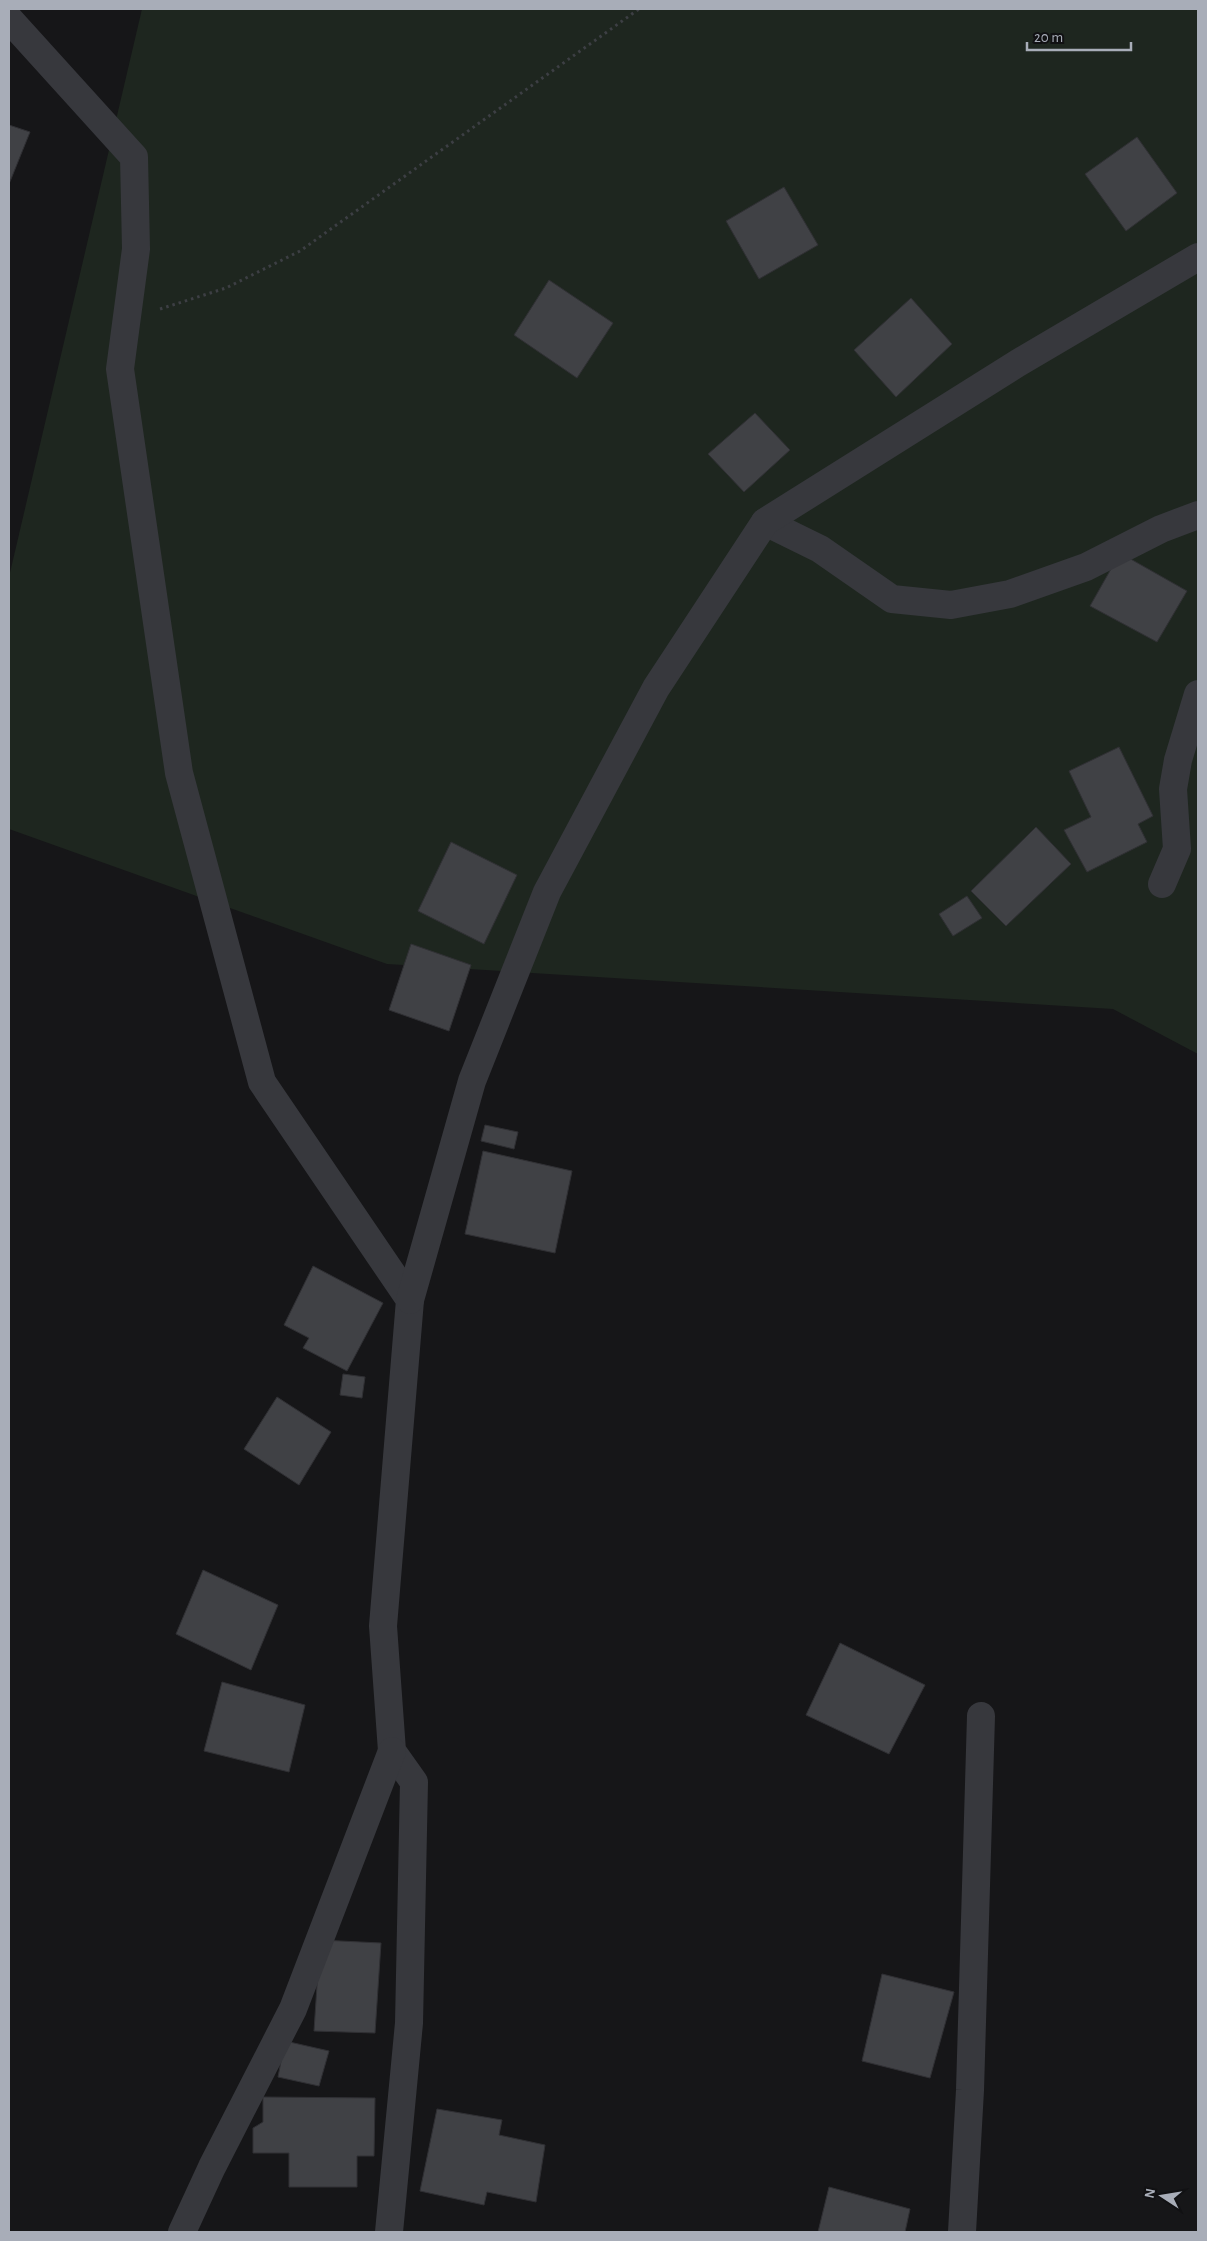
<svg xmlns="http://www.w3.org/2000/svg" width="1207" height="2241" viewBox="0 0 1207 2241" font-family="'Alegreya Sans',sans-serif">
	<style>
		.green { fill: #1e261f }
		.building { fill: #404145; stroke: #303034 }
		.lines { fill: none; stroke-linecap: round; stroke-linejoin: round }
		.path { stroke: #3d3f44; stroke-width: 3; stroke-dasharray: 2.5 4; stroke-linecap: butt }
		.minor { stroke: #37383d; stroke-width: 28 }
	</style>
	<rect width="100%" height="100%" fill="#161618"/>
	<!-- green -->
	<path class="green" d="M142,9H1198V1054L1113,1009L387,964L9,829V577Z"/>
	<!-- building -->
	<g class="building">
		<path d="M9,125L30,132L9,184Z"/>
		<path d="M1137,137L1177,193L1126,231L1085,174Z"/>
		<path d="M784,187L818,245L759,279L726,221Z"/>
		<path d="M549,280L613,323L577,378L514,335Z"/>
		<path d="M911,298L952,344L896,397L854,350Z"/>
		<path d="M755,413L790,450L744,492L708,454Z"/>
		<path d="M1120,553L1187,591L1157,642L1090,606Z"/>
		<path d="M1119,747L1153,816L1138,824L1147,842L1087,872L1064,830L1091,817L1069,771Z"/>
		<path d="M1036,827L1071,864L1006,926L971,891Z"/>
		<path d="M451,842L517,875L484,944L418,911Z"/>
		<path d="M967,896L982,918L953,936L939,914Z"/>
		<path d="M411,944L471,965L449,1031L389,1010Z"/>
		<path d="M485,1125L518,1132L514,1149L481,1141Z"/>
		<path d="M483,1151L572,1171L555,1253L465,1234Z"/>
		<path d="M313,1266L383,1303L347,1371L303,1348L309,1338L284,1325Z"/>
		<path d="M343,1374L365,1377L362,1398L340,1395Z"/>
		<path d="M277,1397L331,1432L299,1485L244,1449Z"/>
		<path d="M203,1570L278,1605L251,1670L176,1634Z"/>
		<path d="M840,1643L925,1685L889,1754L806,1715Z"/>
		<path d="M222,1682L305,1705L289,1772L204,1751Z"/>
		<path d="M320,1940L381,1943L375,2033L314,2031Z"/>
		<path d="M882,1974L954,1992L930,2078L862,2061Z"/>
		<path d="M285,2041L329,2051L319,2086L278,2077Z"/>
		<path d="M263,2097L375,2098L374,2156H357V2187H289V2153H253V2128L263,2122Z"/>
		<path d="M437,2109L502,2120L499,2135L545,2145L536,2202L487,2192L484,2205L420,2191Z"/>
		<path d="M829,2187L910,2209L905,2232H818Z"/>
	</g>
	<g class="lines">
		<!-- path -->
		<path class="path" d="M160,309L226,288L300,251L639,9"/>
		<!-- minor -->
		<g class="minor">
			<path d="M9,19L134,157L136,249L120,369L179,773L262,1082L410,1300L383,1626L392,1751L414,1782L409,2023L389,2232"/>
			<path d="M765,522L820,549L892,599L951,605L1010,594L1086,567L1161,529L1198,515"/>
			<path d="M1162,884L1177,849L1173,789L1178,760L1198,694"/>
			<path d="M410,1300L472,1081L547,892L656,688L765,522L1018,363L1198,257"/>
			<path d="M182,2232L212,2167L293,2009L392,1751"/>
			<path d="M962,2232L970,2090L981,1716"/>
		</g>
	</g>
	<!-- border -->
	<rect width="1207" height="2241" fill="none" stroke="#a8adb8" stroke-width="20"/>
	<!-- north arrow -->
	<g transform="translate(1162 2196) rotate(282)" stroke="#111113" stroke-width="4" paint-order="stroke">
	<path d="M0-4L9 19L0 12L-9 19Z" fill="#a8adb8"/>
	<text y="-8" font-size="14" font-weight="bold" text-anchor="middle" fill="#a8adb8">N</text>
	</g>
	<!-- scale -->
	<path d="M1027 42v8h104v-8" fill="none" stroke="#a8adb8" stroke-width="2.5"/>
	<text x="1034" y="42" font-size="15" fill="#a8adb8" stroke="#111113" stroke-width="4" paint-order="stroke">20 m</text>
</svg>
